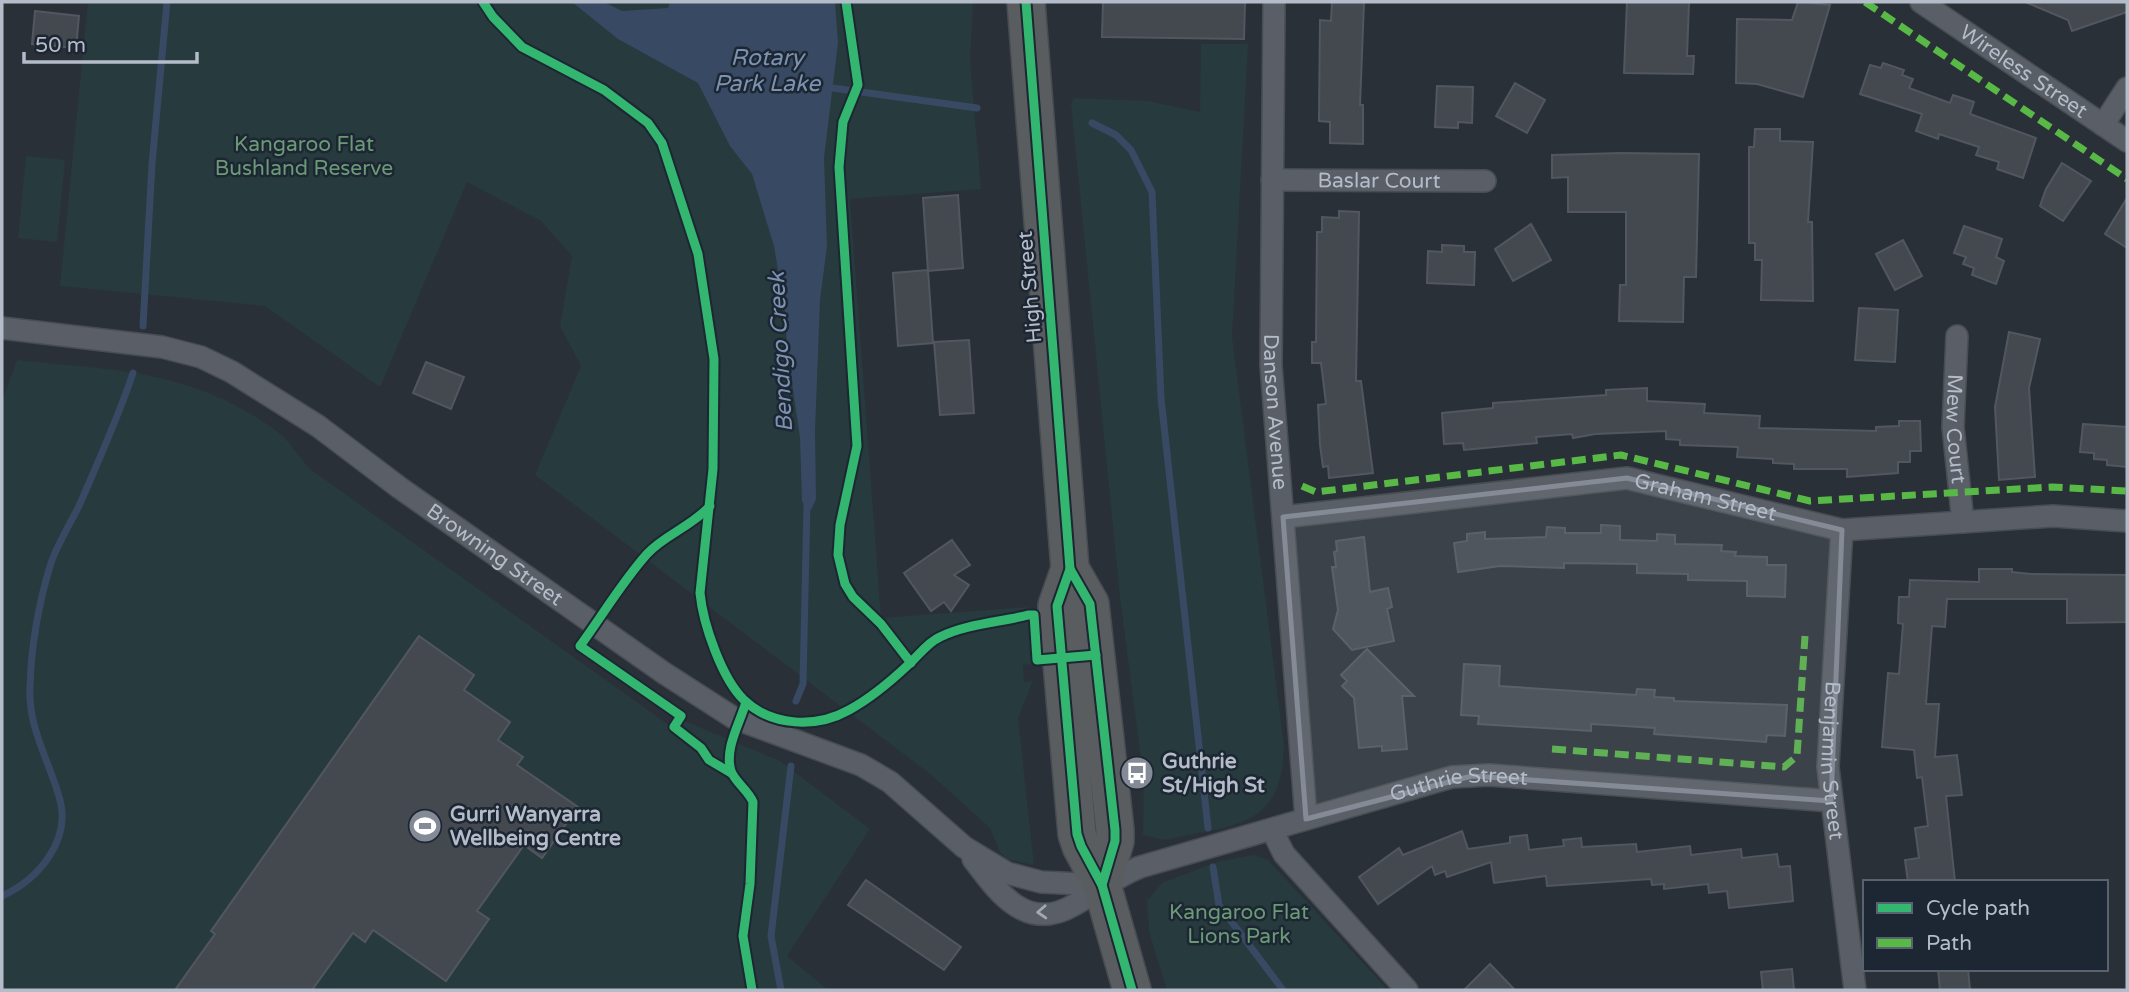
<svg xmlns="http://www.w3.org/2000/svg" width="2129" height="992" viewBox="0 0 2129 992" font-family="'Varela Round',sans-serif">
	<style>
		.green { fill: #273a3e }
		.water { fill: #384963 }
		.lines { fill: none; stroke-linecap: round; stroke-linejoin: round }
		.stream { stroke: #384963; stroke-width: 7 }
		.building { fill: #444950; stroke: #52575f; stroke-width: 2 }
		.street-casing { stroke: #484c53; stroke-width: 24 }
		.highway-casing { stroke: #474c53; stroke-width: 40 }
		.street { stroke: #5a5e66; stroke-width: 21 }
		.highway { stroke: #5a5d60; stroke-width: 37 }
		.quiet { stroke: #58b947; stroke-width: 7; stroke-dasharray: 14 7; stroke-linecap: butt }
		.cycleway-casing { stroke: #1d2633; stroke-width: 13 }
		.cycleway { stroke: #33b770; stroke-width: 9 }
		.oneway { stroke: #a2a9b5 }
		.marked { fill: #848b96; fill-opacity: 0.2; stroke: #848b96; stroke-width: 5; stroke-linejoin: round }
		.labels { text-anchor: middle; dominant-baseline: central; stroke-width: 5; stroke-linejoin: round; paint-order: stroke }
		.street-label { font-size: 21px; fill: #b4bcc9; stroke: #1d2633 }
		.park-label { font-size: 21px; fill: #6b9a76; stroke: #1d2633 }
		.poi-label { font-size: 21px; font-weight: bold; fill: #b4bcc9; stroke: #1d2633; text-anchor: start }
		.water-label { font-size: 23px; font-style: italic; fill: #7c92b1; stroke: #1d2633 }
	</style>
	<rect width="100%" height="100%" fill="#2a3038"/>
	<!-- green -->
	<g class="green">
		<path d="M88,2H973L970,61L981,189L850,199L881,618L1028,607L1033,664L1023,665L1024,682L1033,681L1018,718L1034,865L1006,859L1000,852L990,828L929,773L535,475L581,366L560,326L572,256L541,221L467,182L380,387L265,306L60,286Z"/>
		<path d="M1201,44H1248L1232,337L1284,746C1282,831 1232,824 1165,840L1143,835L1144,764L1141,759L1120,597L1071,103L1074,98L1148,101L1200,112Z"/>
		<path d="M26,156L65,160L57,242L18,238Z"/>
		<path d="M17,360C118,371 192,369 278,432C290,441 299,458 310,469L669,725L675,717L780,761L870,829L787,956L828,990H2V401Z"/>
		<path d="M1254,855L1268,860L1388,990H1167L1149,932L1147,901L1162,883L1220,861Z"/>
	</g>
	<!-- water -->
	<path class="water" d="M572,2H604L622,11L668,8L670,2H835L838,43L824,158L827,246L820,300L815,431L816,499L811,510H807L802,501L800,438L787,348L785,312L774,246L752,174L730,146L698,83L618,39Z"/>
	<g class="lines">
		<!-- stream -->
		<g class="stream">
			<path d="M825,87L977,108"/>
			<path d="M1092,123L1116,135L1131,150L1152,192L1161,398L1208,828"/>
			<path d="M143,326L152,164L167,2"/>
			<path d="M796,701L803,684L807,503"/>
			<path d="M1213,867L1219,905L1283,990"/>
			<path d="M2,896C37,880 71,842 60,800C50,762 28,729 30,688C31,647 39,602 51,563C58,543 70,524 79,506C98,462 118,418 133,373"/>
			<path d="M781,990L771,936L791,766"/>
		</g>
	</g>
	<!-- building -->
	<g class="building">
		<path d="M1103,2H1245L1244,39L1102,37Z"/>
		<path d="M1332,2H1364L1360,105H1363V144L1330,143V122L1319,121L1320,20L1331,21Z"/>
		<path d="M1627,2H1689L1687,56H1694L1693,74L1624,73Z"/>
		<path d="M1798,2L1830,5L1803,97L1757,84L1736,83L1737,19L1792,20Z"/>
		<path d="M2025,2H2127V12L2072,31L2068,20Z"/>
		<path d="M35,11L79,16L76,48L32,44Z"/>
		<path d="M1883,63L1904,70L1902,75L1913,79L1909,88L1950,103L1953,95L1974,102L1970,114L2036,138L2023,178L1997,169L1999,162L1976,155L1979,147L1939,134L1938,139L1916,131L1922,114L1860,94L1870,65L1881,68Z"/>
		<path d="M1515,83L1545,100L1527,133L1496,116Z"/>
		<path d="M1437,86L1473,87L1472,123L1458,122V128L1435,127Z"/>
		<path d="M1755,129H1780V141L1813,142L1808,222H1812L1813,301L1761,300L1762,260H1755V243H1749V147H1754Z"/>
		<path d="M1621,153L1699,154L1696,277H1684L1683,322L1619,321L1620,285H1626V212H1568V177L1552,178V155Z"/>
		<path d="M2062,163L2091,181L2063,221L2040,206L2046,189Z"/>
		<path d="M958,195L963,268L928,271L923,198Z"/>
		<path d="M2127,198V248L2105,234Z"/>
		<path d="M1339,211L1359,212L1356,381H1361L1373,473L1329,478L1328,466L1323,467L1320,445L1318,405L1326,404L1321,363H1312V342H1316L1317,232H1322V217L1339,218Z"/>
		<path d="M1531,224L1551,260L1513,281L1495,249Z"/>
		<path d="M1964,226L2002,239L1996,257L2004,261L1996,284L1972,275L1974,268L1963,264L1966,257L1954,253Z"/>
		<path d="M1903,240L1922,276L1895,290L1876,254Z"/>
		<path d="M1442,245L1464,246V252H1475L1474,285L1427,283L1428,251L1442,252Z"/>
		<path d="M928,270L933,343L898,346L893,273Z"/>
		<path d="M1859,308L1898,310L1895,362L1855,360Z"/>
		<path d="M2009,332L2040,339L2029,388L2035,477L1999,480L1995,407Z"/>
		<path d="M969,340L974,413L940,415L934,342Z"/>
		<path d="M426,362L464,377L451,409L413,393Z"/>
		<path d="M1647,388V401L1705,404L1704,413L1760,416L1759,428L1876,431V427L1899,426V421H1920L1921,451H1910V462H1898V473L1847,477V469H1794V464L1773,463V459L1737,457L1738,447L1680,445V440L1666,439V431L1595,434L1573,438L1572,434L1536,437L1537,443L1464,450L1463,443L1444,444L1442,413L1493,408V403L1606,395V390Z"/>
		<path d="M2083,424L2127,427V467L2107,465V460L2094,459V453L2080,452Z"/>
		<path d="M1601,525L1620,526V540L1657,541V534L1675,535V544L1722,545L1721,551L1736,552L1735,556L1767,557V565H1786L1785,597L1747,596V581L1688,580V574L1637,573V564L1564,563V568L1500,566L1458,572L1454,543L1467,541V534L1485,532V539L1546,537L1547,527L1565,528V533H1601Z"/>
		<path d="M1364,537L1370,592L1388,588L1392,607L1387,609L1394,641L1352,650L1333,629L1338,610L1332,567H1336L1334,552L1337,551L1336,541Z"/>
		<path d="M952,540L970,565L954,575L969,585L951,611L944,602L931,611L904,573Z"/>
		<path d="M1979,569H2012V572L2031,574L2127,575V622L2067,623V599H1947L1945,627L1932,626L1926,704H1939L1935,757L1957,755L1962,795L1946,796L1955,882H1908L1905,860L1919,858L1915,828L1928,826L1922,777L1917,778L1914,750L1882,747L1888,673L1899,674L1903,624L1898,623L1899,597H1909L1910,580L1979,582Z"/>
		<path d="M419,636L474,675L464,690L510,722L498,740L523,757L517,765L578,807L542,858L524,845L477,911L489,919L446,981L373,930L365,942L353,933L312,990H175L215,934L211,931Z"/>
		<path d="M1367,649L1414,696H1402L1407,749L1382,751V746L1359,748L1354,698L1342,686L1347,681L1341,675Z"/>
		<path d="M1464,664L1500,666L1499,686L1636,695L1637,689L1655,690L1654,697L1674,698V701L1787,705L1785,736L1767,735L1766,742L1654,734L1655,728L1609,725L1591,724V731L1478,724L1479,716L1461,715Z"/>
		<path d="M1462,831L1468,849L1510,843V837L1527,835L1529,850L1564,846L1563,840L1581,838L1582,847L1636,844L1637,852L1690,846L1691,855L1741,849L1742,858L1777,854L1779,867L1790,866L1793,901L1729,908L1727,891L1709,893L1708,884L1664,889V884L1652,885L1651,879L1547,886L1546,876L1494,883L1491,862L1447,877L1445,871L1435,875L1432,866L1378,904L1359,877L1399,848L1403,855Z"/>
		<path d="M866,880L961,947L944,970L848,905Z"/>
		<path d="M1490,964L1515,990H1464Z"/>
		<path d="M1792,969L1794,990H1763L1761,972Z"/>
		<path d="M1938,969H1968L1970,990H1940Z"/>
	</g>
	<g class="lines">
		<defs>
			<g id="street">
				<path id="s1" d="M1274,2L1271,365L1306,819"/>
				<path id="s2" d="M1921,2L2127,141"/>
				<path d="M2103,125L2127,88"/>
				<path id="s3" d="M1272,180L1485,181"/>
				<path id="s4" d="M2,328L162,347L201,357L232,372L318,426L400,488L664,673L734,718L861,765L890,782L964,847L1007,873L1041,882L1102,885"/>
				<path id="s5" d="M1957,336L1953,427L1963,522"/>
				<path id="s6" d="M1283,517L1627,478L1842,530L2053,516L2127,521"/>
				<path id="s7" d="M1842,530L1828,767L1855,990"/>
				<path d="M1272,830L1284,854L1407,990"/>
				<path id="s8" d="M973,859C998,892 1026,933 1074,905C1097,892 1115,877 1140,867L1452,777L1489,775L1831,801"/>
			</g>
			<g id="highway">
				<path d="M1026,2L1070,569L1090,604L1115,830V841L1102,885"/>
				<path d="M1070,569L1057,606L1077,834L1081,846L1102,885L1132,990"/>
			</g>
		</defs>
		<!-- street casing -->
		<use href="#street" class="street-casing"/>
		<!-- highway casing -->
		<use href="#highway" class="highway-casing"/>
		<!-- street -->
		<use href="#street" class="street"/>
		<!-- highway -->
		<use href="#highway" class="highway"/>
		<!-- quiet -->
		<g class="quiet">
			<path d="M1865,2L2127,179"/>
			<path d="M1302,486L1316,492L1621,455L1810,501L2052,487L2127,491"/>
			<path d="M1552,749L1784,767L1797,756L1805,636"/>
		</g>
		<defs>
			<g id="cycleway">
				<path d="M483,2L493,17L522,47L604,90L648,123L662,143L698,254L714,359L713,469L700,593C703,624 722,679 744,700C772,727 817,728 849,710C871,698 890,682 908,665C918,656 928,642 940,637C966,624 1001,622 1028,615H1034L1037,660L1096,655"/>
				<path d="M846,2L858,85L843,122L839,167L857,446L840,525L838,555L845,584L853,597L881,624L911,663"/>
				<path d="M1026,2L1070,569L1090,604L1115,830V841L1102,885"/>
				<path d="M710,506C691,527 664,535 647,554C622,582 602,616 580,646L681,716L674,727L701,748L709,760L731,773"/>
				<path d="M1070,569L1057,606L1077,834L1081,846L1102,885L1132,990"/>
				<path d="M746,702C740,723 724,749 731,771C735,782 748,790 753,802L750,884L743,936L752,990"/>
			</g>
		</defs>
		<!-- cycleway casing -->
		<use href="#cycleway" class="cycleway-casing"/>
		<!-- cycleway -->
		<use href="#cycleway" class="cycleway"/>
	</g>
	<!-- one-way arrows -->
	<defs><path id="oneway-chevron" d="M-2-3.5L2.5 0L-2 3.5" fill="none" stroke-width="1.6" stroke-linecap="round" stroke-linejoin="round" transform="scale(1.75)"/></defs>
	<use class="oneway" href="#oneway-chevron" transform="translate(1042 912) rotate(177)"/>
	<!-- marked area -->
	<path class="marked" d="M1627,478L1842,530L1831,801L1472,776L1306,819L1283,517Z"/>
	<!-- icons -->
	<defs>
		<symbol id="bus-disc" viewBox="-11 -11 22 22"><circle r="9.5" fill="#848b96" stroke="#1d2633"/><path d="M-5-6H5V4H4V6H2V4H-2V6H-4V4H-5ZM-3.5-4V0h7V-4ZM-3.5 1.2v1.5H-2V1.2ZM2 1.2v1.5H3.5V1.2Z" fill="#fff"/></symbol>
		<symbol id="stadium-disc" viewBox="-11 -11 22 22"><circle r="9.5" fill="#848b96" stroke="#1d2633"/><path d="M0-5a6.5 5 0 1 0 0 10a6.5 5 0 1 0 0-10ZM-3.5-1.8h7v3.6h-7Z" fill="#fff"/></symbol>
	</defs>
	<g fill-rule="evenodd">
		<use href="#bus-disc" x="1118" y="754" width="38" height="38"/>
		<use href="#stadium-disc" x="406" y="807" width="38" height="38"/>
	</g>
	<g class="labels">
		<!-- street labels -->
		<g class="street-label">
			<text stroke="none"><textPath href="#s2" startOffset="124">Wireless Street</textPath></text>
			<text stroke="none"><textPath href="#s3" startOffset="107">Baslar Court</textPath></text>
			<text transform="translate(1030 287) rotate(-95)">High Street</text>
			<text stroke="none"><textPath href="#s1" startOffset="410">Danson Avenue</textPath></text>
			<text stroke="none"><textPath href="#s5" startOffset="93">Mew Court</textPath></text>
			<text stroke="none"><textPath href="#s6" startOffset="427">Graham Street</textPath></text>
			<text stroke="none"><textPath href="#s4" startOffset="556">Browning Street</textPath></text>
			<text stroke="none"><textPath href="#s7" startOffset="231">Benjamin Street</textPath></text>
			<text stroke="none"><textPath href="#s8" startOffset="532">Guthrie Street</textPath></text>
		</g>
		<!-- park labels -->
		<g class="park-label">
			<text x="304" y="144">Kangaroo Flat<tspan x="304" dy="24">Bushland Reserve</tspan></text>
			<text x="1239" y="912">Kangaroo Flat<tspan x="1239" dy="24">Lions Park</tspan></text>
		</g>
		<!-- poi labels -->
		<g class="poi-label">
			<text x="1162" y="761">Guthrie<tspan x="1162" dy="24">St/High St</tspan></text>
			<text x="450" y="814">Gurri Wanyarra<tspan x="450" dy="24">Wellbeing Centre</tspan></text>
		</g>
		<!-- water labels -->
		<g class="water-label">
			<text x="767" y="58">Rotary<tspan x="767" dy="26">Park Lake</tspan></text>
			<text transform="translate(781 352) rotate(-93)">Bendigo Creek</text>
		</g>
	</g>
	<!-- border -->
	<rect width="2129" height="992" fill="none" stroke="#b4bcc9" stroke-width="7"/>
	<!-- legend -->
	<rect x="1863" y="880" width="245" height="91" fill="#1d2633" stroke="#59626f" stroke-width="2"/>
	<rect x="1877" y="903" width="35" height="10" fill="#33b770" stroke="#59626f" stroke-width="2"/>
	<text x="1926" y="915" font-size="21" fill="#b4bcc9">Cycle path</text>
	<rect x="1877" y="938" width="35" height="10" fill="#58b947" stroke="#59626f" stroke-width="2"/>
	<text x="1926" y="950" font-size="21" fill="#b4bcc9">Path</text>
	<!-- scale -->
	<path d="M24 52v10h173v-10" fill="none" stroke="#b4bcc9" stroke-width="3.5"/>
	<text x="35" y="52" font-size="21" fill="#b4bcc9" stroke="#1d2633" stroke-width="5" paint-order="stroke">50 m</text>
</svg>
